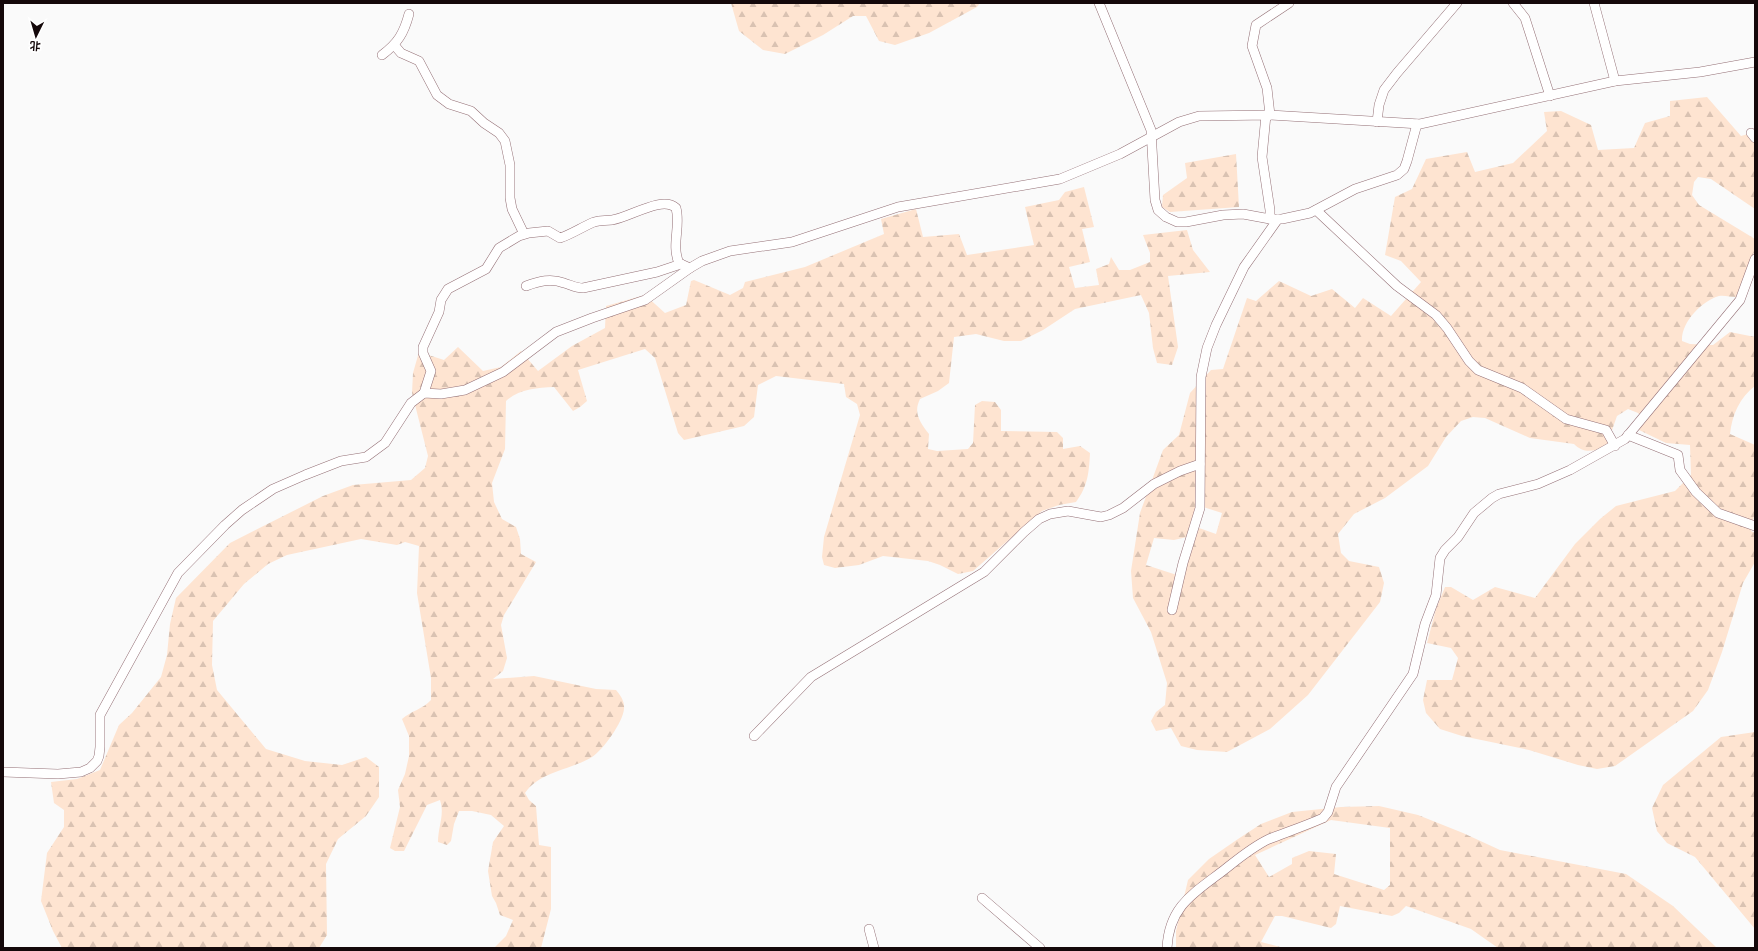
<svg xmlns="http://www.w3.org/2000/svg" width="1758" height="951" viewBox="0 0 1758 951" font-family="Georgia,'Noto Sans SC',serif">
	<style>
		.forest { fill: url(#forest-firs); fill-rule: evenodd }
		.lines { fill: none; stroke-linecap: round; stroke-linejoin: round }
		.minor-casing { stroke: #947076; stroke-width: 10 }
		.minor { stroke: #fff; stroke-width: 9 }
	</style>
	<defs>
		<pattern id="forest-firs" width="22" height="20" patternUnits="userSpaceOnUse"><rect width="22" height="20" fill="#fee4d1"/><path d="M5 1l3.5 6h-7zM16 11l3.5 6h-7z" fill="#d9c2b2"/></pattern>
	</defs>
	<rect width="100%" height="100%" fill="#fafafa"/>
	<!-- forest -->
	<g class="forest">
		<path d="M731,3H980L977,7L929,33L895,45L879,41L866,16H853L823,35L785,54L763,50L739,31Z"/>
		<path d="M1707,97L1741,136L1755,132V209L1711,179L1698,177L1694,182L1692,195L1699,205L1755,239V250L1736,297C1731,297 1724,295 1719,296C1702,301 1681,322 1682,341L1690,344L1713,345L1730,332L1755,337V386C1740,397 1732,415 1730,434L1755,445V511L1751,531L1755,533V562L1743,583L1722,652L1708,690L1693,711L1615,766L1597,769L1578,765L1529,750L1462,736L1440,729L1426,713L1423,700L1427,680H1452L1458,658L1451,648L1427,643L1436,609L1445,587H1451L1473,600L1495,587L1535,598L1575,544L1600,519L1616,506L1675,491L1691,475L1690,445L1666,443L1637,429L1645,421L1638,413L1628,409L1617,416L1606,447C1593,451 1584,454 1574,444L1530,438L1485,418L1473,417L1461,421L1446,437L1428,466L1385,498L1354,514L1338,534L1341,553L1349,561L1379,567L1384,583L1380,602L1308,695L1270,729L1227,752L1197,750L1181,746L1171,728L1156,731L1151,721L1156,712L1165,705L1167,683L1151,632L1133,598L1131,571L1140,513L1163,450L1179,435L1190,393L1211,370L1223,369L1247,298L1256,301L1279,281L1311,296L1332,289L1355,308L1363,298L1391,316L1421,282L1401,261L1385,255L1395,197L1412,189L1426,159L1467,152L1475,172L1513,163L1547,131L1544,112L1561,111L1591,125L1598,150L1634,148L1645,123L1670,116V101ZM1197,505L1222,513L1216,534L1199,528L1183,577L1146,565L1154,538L1174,540L1187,537Z"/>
		<path d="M1236,154L1239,207L1170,212L1162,207L1163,195L1187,178L1185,163Z"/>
		<path d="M1084,187L1094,227L1082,229L1090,262L1069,267L1075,288L1099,285L1096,269L1109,264L1111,257L1119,270H1130L1150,262V253L1143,235L1187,230L1193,250L1210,272L1168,276L1178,347L1172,365L1157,363L1153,348L1149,313L1141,295L1075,309L1043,330L1021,341H1004L976,334L954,337L949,383L938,391L920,399C913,413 920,422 929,434L928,449L937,451L968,449L973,443L975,405L982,401L995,402L1001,410V431L1057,432L1063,438V449L1080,446L1090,453C1089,472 1088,486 1076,502L1059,505L1042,511L973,571L958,574L940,565L928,561L883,556L859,565L835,568L824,565L822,557L824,537L860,415L857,404L846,397L844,384L776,376L758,385L754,417L744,426L684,440L678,433L655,358L645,349L578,370L587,401L580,407L573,411L554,387C537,388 519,389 506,401L505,449L492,483L494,502L502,519L516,527L520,539L521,554L536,562L504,615L501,625L507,658L503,671L493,679L534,676L596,689L616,690C620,695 625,701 624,709C623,722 603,750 592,757C571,770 540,771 525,793L529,800L536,806L539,845L551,847V909L541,948H494L506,936L513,920L500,915L496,903L492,896L488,871L493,842L504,826L491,815L472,811H459L454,824L451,841L447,845L438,842C438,826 445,815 440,800L427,805L404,851H395L390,848L400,807L398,790L405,774L409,756V736L402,719C411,711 423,709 431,700V678L417,593L419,546L405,542L397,545L361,539L287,555L268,564L244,584L213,621L212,665L217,690L266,749L305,761L342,765L366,757L379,767V797L366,816L338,839L326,864L327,935L319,948H62L53,931L41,901L47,853L64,827V810L54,803L51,782L77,779L100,770L119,725L132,713L161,677L167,655L170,624L176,598L230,543L323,496L353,485L411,480L425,468L428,456L412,393L413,373L419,352L444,360L458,347L483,371L501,367L521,351L538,371L572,346L605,328L606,306L645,295L665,313L686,305L691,281L694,280L730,295L743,288L745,282L805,267L884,234L881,219L916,209L923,237L959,234L967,255L1034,245L1025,207L1059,200L1065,192Z"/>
		<path d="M1755,732V929L1695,857L1667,843L1657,831L1652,808L1663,785L1721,737Z"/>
		<path d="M1379,806L1418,815L1463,833L1500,850L1626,874L1673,906L1717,948H1498L1471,929L1406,906L1399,913L1392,916L1340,906L1336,924L1331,928L1282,916H1275L1261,942L1284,948H1176V931L1188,880L1209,859L1238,839L1261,824L1292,812L1341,807ZM1331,820L1390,828V885L1384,890L1334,874L1336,854L1309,851L1292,858V864L1269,877L1255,855Z"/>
	</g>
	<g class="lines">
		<defs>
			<g id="minor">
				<path d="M1099,3L1151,130L1155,200L1158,210L1166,217L1177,222H1186L1223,215L1243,214L1270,219H1282L1310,213L1355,189L1397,175L1404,169L1407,161L1417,124"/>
				<path d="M1513,3L1525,18L1550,96"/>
				<path d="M1594,3L1615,81"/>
				<path d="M395,46L401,53L419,61L437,95L449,104L471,111L484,123L499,133L505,141L510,165V198L512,209L524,234"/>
				<path d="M382,55C398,43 404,33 409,14"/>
				<path d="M1266,115L1262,157L1270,210V219"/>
				<path d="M1270,115L1267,88L1252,46L1256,25L1289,3"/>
				<path d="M1377,122L1379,105L1384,90L1397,73L1457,3"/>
				<path d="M1751,133L1755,138"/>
				<path d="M1316,210L1397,286L1436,315L1447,328L1469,361L1478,370L1522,388L1566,419L1606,430L1615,446"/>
				<path d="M526,286C539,281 551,278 564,283C571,285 576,288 583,288L657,272L681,264"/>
				<path d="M424,393L431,371L423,353V347L439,312L441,300L448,289L486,269L499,248L519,236L529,233L548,231L560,238C572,234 582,227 594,222C601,220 605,221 612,220C629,218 662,195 676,208C681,226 671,245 679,263L690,268"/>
				<path d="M1628,435L1678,455L1680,470L1696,492L1718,513L1755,526"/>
				<path d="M1172,610L1183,563L1200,508L1201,377L1207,348L1216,325L1244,267L1278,219"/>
				<path d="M754,736L811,677L984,572L1024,532L1039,519L1050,514L1068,511L1101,517L1109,515L1123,508L1154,484L1180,471L1200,464"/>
				<path d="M3,772L58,774L81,772L90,768L97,761L99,756L100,747V715L178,573L225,525L242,510L273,489L305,475L341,461L366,457L385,443L411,403L424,393L441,394L465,390L503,372L556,332L592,318L645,300L690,268L702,261L730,251L792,242L898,207L1060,179L1120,154L1179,122L1199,116L1270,115L1420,124L1615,81L1700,72L1755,62"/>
				<path d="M982,898L1040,948"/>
				<path d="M869,929L874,948"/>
				<path d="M1167,948C1169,906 1194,893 1224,870C1238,859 1252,847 1269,839C1287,832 1305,826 1323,818L1328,812L1336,787L1413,674L1425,624L1436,595L1440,558L1445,550L1458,537L1474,513L1492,498L1499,494L1538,484L1570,470L1625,439L1740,300L1755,259"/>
			</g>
		</defs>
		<!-- minor casing -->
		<use href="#minor" class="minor-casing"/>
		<!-- minor -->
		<use href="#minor" class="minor"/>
	</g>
	<!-- border -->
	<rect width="1758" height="951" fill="none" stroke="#14080a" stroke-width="8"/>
	<!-- north arrow -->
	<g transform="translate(36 36) rotate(185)" stroke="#ffffff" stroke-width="3" paint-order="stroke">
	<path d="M0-3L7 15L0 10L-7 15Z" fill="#14080a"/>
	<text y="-6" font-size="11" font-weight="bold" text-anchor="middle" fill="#14080a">北</text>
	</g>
</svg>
